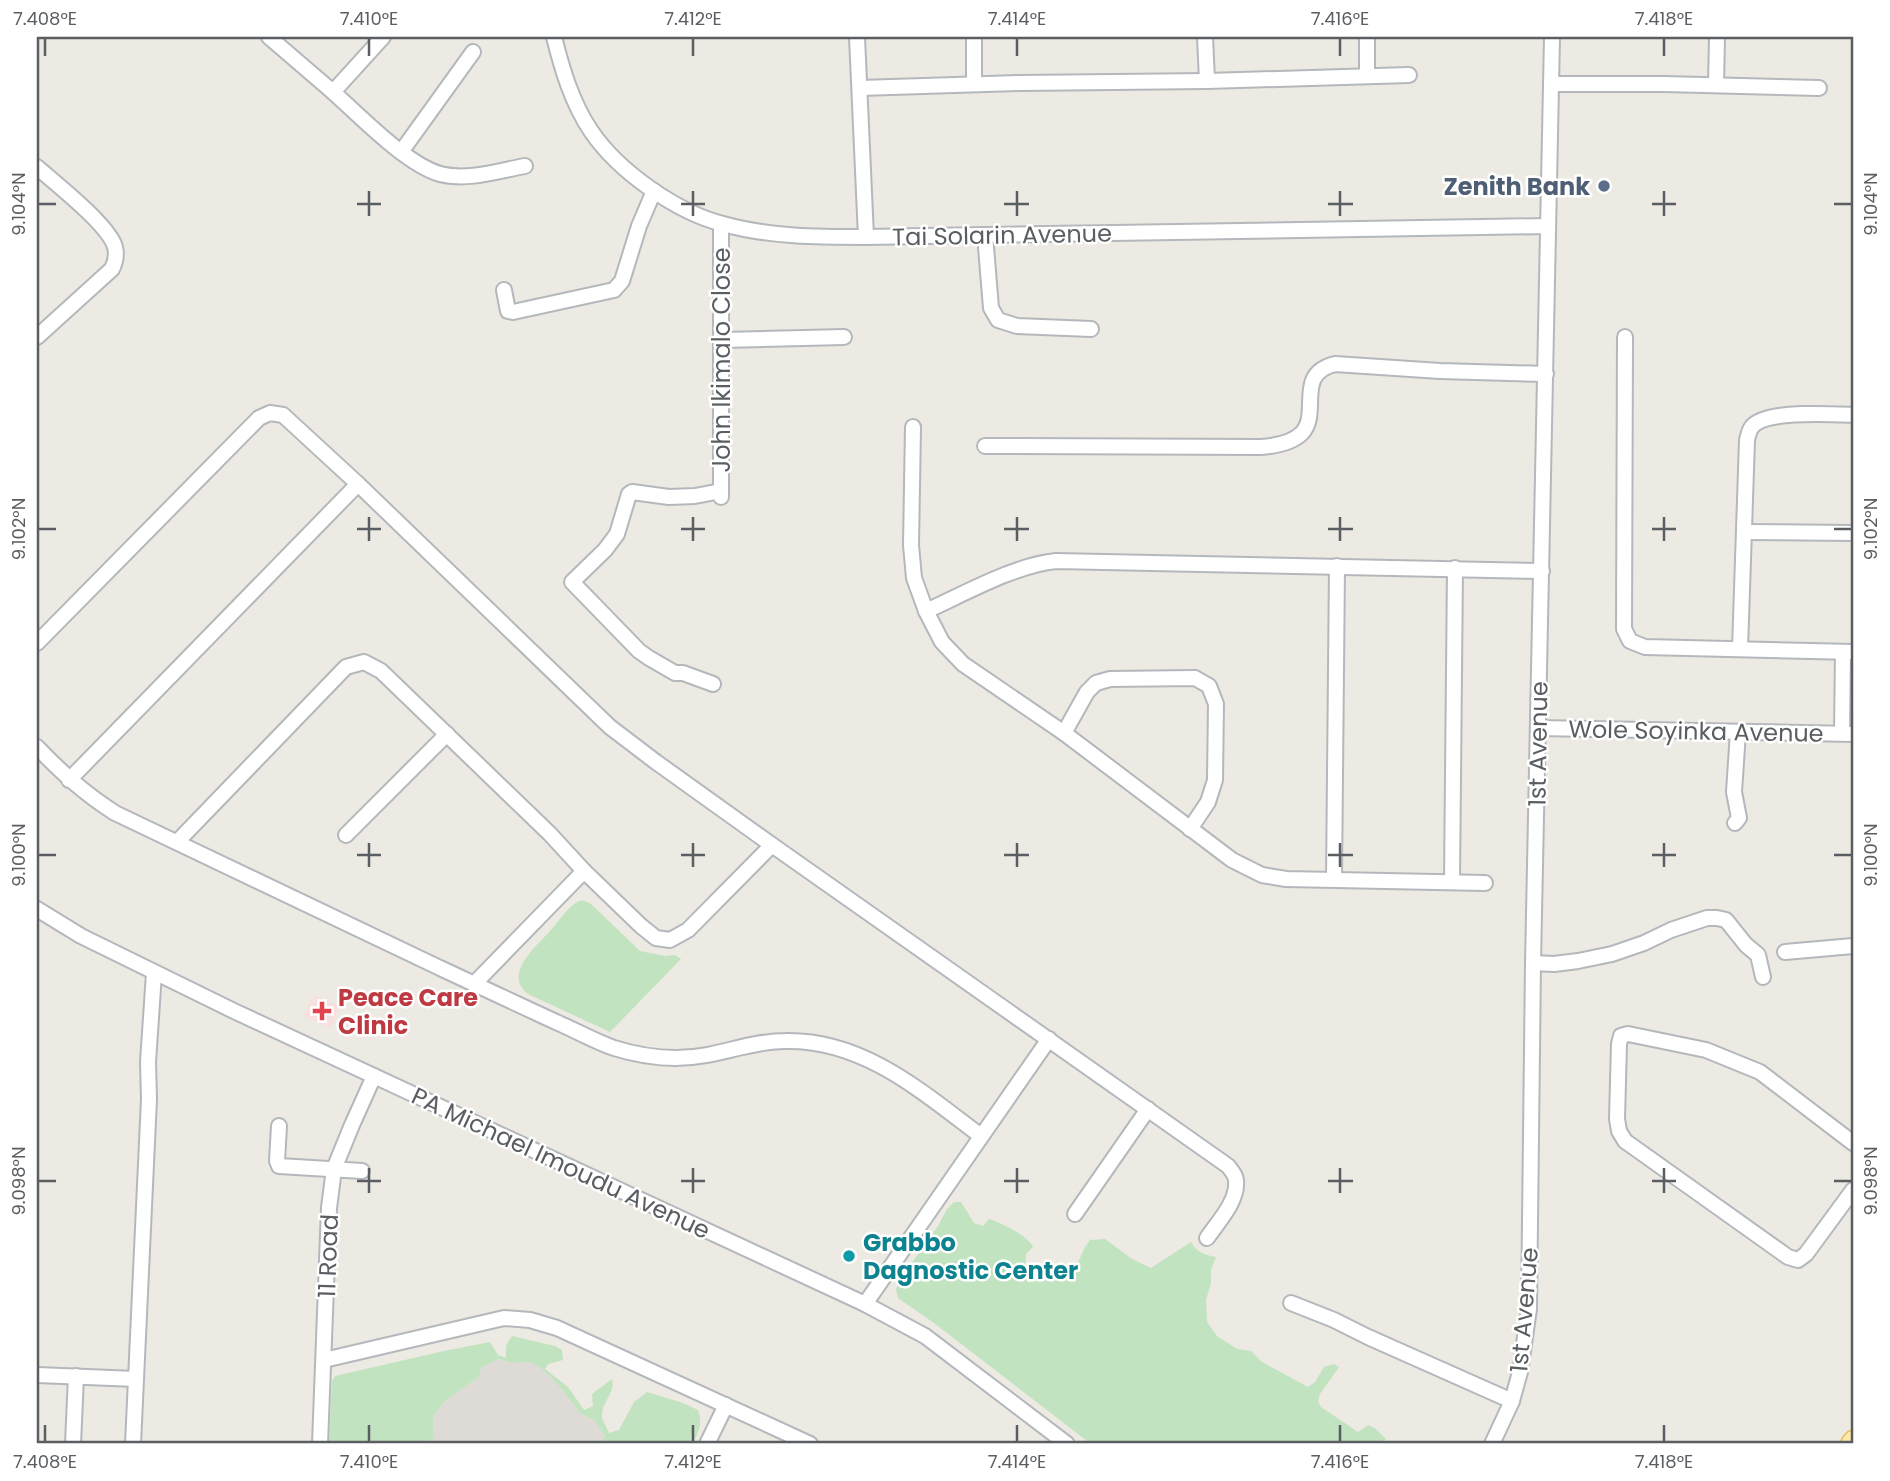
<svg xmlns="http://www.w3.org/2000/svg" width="1890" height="1481" viewBox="0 0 1890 1481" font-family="Poppins,sans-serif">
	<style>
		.industrial { fill: #dedbd6 }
		.medical { fill: #f9dfde }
		.green { fill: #c1e3bf }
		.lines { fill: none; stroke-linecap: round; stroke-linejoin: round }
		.minor-casing { stroke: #b4b8bc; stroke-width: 18 }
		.major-casing { stroke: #eabc5d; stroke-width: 21 }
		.minor { stroke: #fff; stroke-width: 14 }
		.major { stroke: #fbeaa8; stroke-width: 18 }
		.ticks { fill: none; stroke: #5a5e62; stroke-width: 2.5 }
		.service-dot { fill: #5c6f8a; stroke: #fff; stroke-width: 2.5 }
		.health-dot { fill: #e0444e; stroke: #fff; stroke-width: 2.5 }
		.culture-dot { fill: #0f9aa8; stroke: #fff; stroke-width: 2.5 }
		.labels { text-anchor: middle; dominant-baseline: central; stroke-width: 5; stroke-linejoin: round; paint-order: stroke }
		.service-label { font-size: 24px; font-weight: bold; fill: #4e5e75; stroke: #fff; text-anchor: end }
		.street-label { font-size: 24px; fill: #5a5e62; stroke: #fff }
		.health-label { font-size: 24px; font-weight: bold; fill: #be3a42; stroke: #fff; text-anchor: start }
		.culture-label { font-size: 24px; font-weight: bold; fill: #0d838f; stroke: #fff; text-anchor: start }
		.neatline { fill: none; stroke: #5a5e62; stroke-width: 2.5 }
		.ticks-label { font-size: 18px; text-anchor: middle; fill: #5a5e62 }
	</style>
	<rect width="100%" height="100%" fill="#eceae2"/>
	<!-- industrial -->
	<path class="industrial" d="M497,1359L513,1363L529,1362L538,1366L553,1379L580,1413L595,1421L605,1436L600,1444H423L434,1438L433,1416L447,1399L479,1377L481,1368Z"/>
	<!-- medical -->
	<path class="medical" d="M314,995L340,1007L331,1028L303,1016Z"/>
	<!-- green -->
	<g class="green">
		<path d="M582,900L591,904L640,951L665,956L675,955L681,959L610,1032L528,994C502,974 537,946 550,931C560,920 568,905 582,900Z"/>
		<path d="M954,1202H961L974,1223L983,1226L989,1219C1001,1223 1027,1235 1033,1247L1026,1254L1025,1265L1035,1274L1050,1271L1073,1274L1085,1247L1090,1240L1105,1239L1132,1259L1151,1268L1191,1242C1196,1252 1205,1255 1216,1257L1211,1270V1283L1206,1300L1207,1322L1217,1336L1237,1349L1251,1351L1262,1362L1308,1387L1315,1382L1324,1367L1334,1364L1339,1367L1320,1394L1318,1401L1321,1407L1358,1432L1368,1425L1376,1429L1386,1439L1380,1444H1091L934,1323L898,1298L896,1289L901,1278L938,1226L947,1209Z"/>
		<path d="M512,1336L555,1346L562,1350L563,1360L548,1364L545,1369L568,1387L584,1410L593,1406L592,1394L612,1379C616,1393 601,1402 602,1417C603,1422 607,1428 609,1433L619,1430L634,1402L647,1392L683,1403L698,1410C703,1425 699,1430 693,1444H600L605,1436L595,1421L580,1413L553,1379L538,1366L529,1362L513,1363L498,1359L481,1368L479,1377L447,1399L433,1416L434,1438L423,1444H329L332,1381L335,1376L444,1351L490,1342L498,1355L506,1358V1346Z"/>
	</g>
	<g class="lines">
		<defs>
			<g id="minor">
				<path d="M269,37L333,92L383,37"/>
				<path d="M554,37C562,69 572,103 591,131C618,171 676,212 723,224C770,237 818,237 866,237L1548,226"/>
				<path d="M857,37L866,237"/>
				<path d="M974,37V84"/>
				<path d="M1205,37L1207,81"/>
				<path d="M1367,76V37"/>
				<path d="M1551,84H1664L1819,88"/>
				<path d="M1716,85L1717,37"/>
				<path d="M860,88L1020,83L1207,81L1409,75"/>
				<path d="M333,92C361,117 406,164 440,174C467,181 498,171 525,166"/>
				<path d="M401,152L473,52"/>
				<path d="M37,167C56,184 109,225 115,247C117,255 115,263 112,269L37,337"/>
				<path d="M985,235L991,308L998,320L1017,326L1091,329"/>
				<path d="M504,290L508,311L513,312L614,290L622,281L639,226L654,191"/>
				<path d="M1625,337L1624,629L1630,641L1645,647L1853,652"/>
				<path d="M722,340L844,337"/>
				<path d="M913,427L911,545L914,578L926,611L942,642L963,664L1064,733L1232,860L1262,875L1286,879L1485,883"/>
				<path d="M985,446L1261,447C1275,446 1292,443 1302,433C1321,413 1294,374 1335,364L1440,371L1546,374"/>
				<path d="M721,497V224"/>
				<path d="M1744,532L1853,533"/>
				<path d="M926,611C964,594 1015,565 1056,561L1542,571"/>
				<path d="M37,643L259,418L270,413L283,415L358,484L610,727L656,762L772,845L1228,1166C1232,1171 1236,1176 1236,1181C1238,1201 1218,1222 1207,1238"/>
				<path d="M1740,649L1747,440C1749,432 1750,426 1758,422C1777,411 1830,414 1853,415"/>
				<path d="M713,684L683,673H675L649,658L639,651L572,582L605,550L617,534L629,494L632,492L669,497L695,496L721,491"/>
				<path d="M1538,728L1853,734"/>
				<path d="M1064,733L1087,692L1096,683L1110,679L1195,678L1209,686L1216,704L1215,780L1208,802L1190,829"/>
				<path d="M1842,733L1843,652"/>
				<path d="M37,747C63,774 84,793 115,813C224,864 332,916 440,968C479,986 517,1004 556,1022C575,1030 594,1041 614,1048C643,1057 676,1061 707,1055C733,1050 759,1041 785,1041C863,1039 922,1092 981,1136"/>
				<path d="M69,780L358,484"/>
				<path d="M1735,823L1739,818L1734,792L1738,732"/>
				<path d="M346,835L447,734"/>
				<path d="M177,842L346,667L364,662L381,671L550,834L584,871L641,926L656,938L670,940L688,930L772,845"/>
				<path d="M1334,879L1337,566"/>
				<path d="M1452,881L1455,568"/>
				<path d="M37,909L81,936L236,1012L865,1304L925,1336L1067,1444"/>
				<path d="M1785,952L1853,946"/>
				<path d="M1533,963L1554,964L1578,961L1612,954L1644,943L1671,930L1707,918H1717L1726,920L1746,945L1758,955L1763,977"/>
				<path d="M474,984L584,871"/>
				<path d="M279,1126L277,1161L279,1166L362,1171"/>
				<path d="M1853,1143L1760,1072L1706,1050L1628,1034L1621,1036L1619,1044L1617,1119L1619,1131L1625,1141L1788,1257L1798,1260L1806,1254L1853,1190"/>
				<path d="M1075,1214L1148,1109"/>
				<path d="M1291,1303L1334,1320L1368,1337L1512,1401"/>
				<path d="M865,1304L1049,1039"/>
				<path d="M324,1360L504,1318L530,1320L557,1328L810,1444"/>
				<path d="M37,1375L136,1379"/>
				<path d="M73,1444L76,1376"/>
				<path d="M133,1444L149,1099L148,1062L154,973"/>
				<path d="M320,1444L329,1208L334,1169L352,1125L374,1076"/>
				<path d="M707,1444L726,1405"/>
				<path d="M1492,1444L1512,1401L1520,1372L1529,1309L1533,963L1552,37"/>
			</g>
			<path id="major" d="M1850,1444L1853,1440"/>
		</defs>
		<!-- minor casing -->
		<use href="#minor" class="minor-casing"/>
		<!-- major casing -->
		<use href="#major" class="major-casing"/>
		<!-- minor -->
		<use href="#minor" class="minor"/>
		<!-- major -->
		<use href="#major" class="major"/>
	</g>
	<!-- ticks -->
	<path class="ticks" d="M45,38V56M369,38V56M693,38V56M1017,38V56M1340,38V56M1664,38V56M369,191V216M693,191V216M1017,191V216M1340,191V216M1664,191V216M38,204H56M357,204H381M681,204H705M1004,204H1029M1328,204H1353M1652,204H1676M1834,204H1852M369,517V541M693,517V541M1017,517V541M1340,517V541M1664,517V541M38,529H56M357,529H381M681,529H705M1004,529H1029M1328,529H1353M1652,529H1676M1834,529H1852M369,843V867M693,843V867M1017,843V867M1340,843V867M1664,843V867M38,855H56M357,855H381M681,855H705M1004,855H1029M1328,855H1353M1652,855H1676M1834,855H1852M369,1168V1193M693,1168V1193M1017,1168V1193M1340,1168V1193M1664,1168V1193M38,1181H56M357,1181H381M681,1181H705M1004,1181H1029M1328,1181H1353M1652,1181H1676M1834,1181H1852M45,1425V1442M369,1425V1442M693,1425V1442M1017,1425V1442M1340,1425V1442M1664,1425V1442"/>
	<!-- markers -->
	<circle class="service-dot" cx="1604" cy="186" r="7"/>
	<path class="health-dot" d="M318.5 1000.5h7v7h7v7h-7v7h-7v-7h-7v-7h7z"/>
	<circle class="culture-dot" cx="849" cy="1256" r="7"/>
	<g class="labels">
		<!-- service labels -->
		<g class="service-label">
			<text x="1590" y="186">Zenith Bank</text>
		</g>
		<!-- street labels -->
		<g class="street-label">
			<text transform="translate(1002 235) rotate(-1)">Tai Solarin Avenue</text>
			<text transform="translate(721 360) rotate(-90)">John Ikimalo Close</text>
			<text transform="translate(1696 731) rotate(1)">Wole Soyinka Avenue</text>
			<text transform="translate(1538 744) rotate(-89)">1st Avenue</text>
			<text transform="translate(561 1163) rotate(25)">PA Michael Imoudu Avenue</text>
			<text transform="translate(328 1256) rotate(-88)">11 Road</text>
			<text transform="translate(1524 1310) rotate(-85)">1st Avenue</text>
		</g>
		<!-- health labels -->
		<g class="health-label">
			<text x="338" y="997">Peace Care<tspan x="338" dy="28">Clinic</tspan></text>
		</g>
		<!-- culture labels -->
		<g class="culture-label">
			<text x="863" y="1242">Grabbo<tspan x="863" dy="28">Dagnostic Center</tspan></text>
		</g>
	</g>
	<!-- border -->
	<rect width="1890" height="1481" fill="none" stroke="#ffffff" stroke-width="77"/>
	<rect x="38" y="38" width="1814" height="1404" class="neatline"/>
	<g class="ticks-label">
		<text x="45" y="25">7.408°E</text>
		<text x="369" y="25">7.410°E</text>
		<text x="693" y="25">7.412°E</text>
		<text x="1017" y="25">7.414°E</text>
		<text x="1340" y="25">7.416°E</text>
		<text x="1664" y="25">7.418°E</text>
		<text transform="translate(19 204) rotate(-90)" y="6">9.104°N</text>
		<text transform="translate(1871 204) rotate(-90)" y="6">9.104°N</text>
		<text transform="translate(19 529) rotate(-90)" y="6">9.102°N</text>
		<text transform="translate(1871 529) rotate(-90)" y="6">9.102°N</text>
		<text transform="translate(19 855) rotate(-90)" y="6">9.100°N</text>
		<text transform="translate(1871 855) rotate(-90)" y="6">9.100°N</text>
		<text transform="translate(19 1181) rotate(-90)" y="6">9.098°N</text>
		<text transform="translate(1871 1181) rotate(-90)" y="6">9.098°N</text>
		<text x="45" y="1468">7.408°E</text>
		<text x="369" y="1468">7.410°E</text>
		<text x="693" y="1468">7.412°E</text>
		<text x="1017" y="1468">7.414°E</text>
		<text x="1340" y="1468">7.416°E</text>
		<text x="1664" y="1468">7.418°E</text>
	</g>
</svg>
